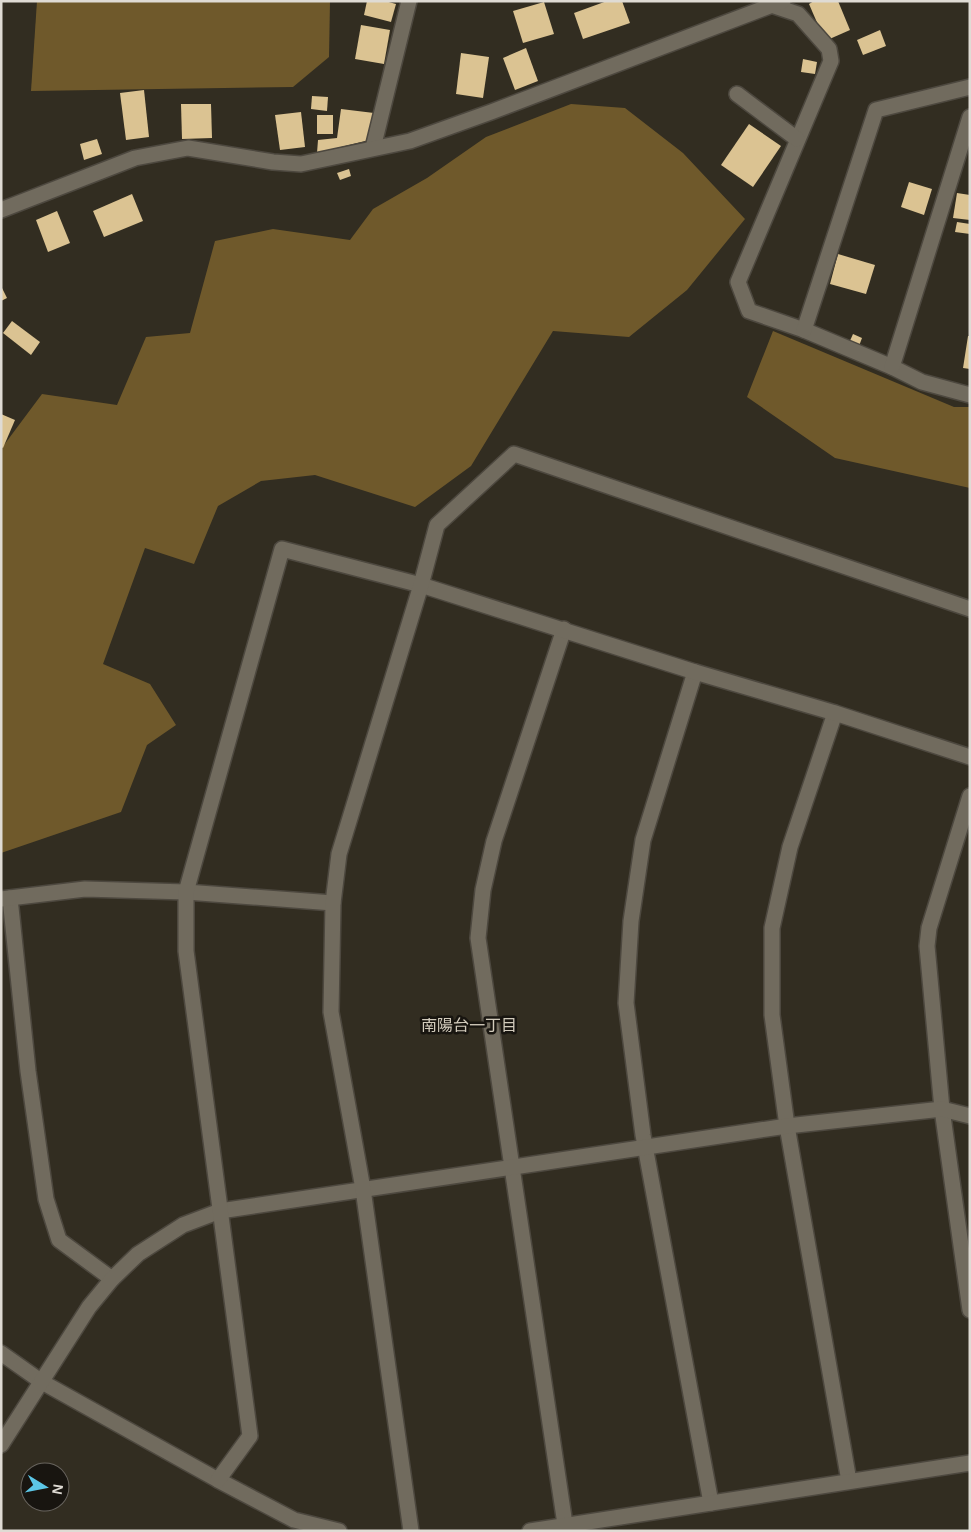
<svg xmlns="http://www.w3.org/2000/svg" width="971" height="1532" viewBox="0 0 971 1532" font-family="Arial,'Noto Sans JP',sans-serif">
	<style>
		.forest { fill: #6f592b }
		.building { fill: #dbc392 }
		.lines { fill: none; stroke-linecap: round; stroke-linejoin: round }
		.minor-casing { stroke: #4d483f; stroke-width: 18 }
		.minor { stroke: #716b5e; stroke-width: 15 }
		.labels { text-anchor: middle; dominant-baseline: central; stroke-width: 5; stroke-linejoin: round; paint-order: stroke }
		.neighbourhood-label { font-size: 16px; fill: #d2cbbc; stroke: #181510 }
	</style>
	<rect width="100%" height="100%" fill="#322d21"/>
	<!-- forest -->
	<g class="forest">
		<path d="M37,1H330L329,57L293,87L31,91Z"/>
		<path d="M571,104L625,108L683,153L745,219L687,290L629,337L553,331L471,466L415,507L315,475L261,481L218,506L194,564L145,548L103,664L150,684L176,725L147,745L121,812L1,853V449L42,394L117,405L146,337L190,333L215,241L273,229L350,240L373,209L427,178L486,137Z"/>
		<path d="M773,331L954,407H970V488L835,458L747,397Z"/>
	</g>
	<!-- building -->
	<g class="building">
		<path d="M367,1H385L396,4L391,22L364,15Z"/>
		<path d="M607,1H622L630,23L583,39L574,13Z"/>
		<path d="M814,1H838L850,30L825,41L809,4Z"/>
		<path d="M544,2L554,34L523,43L513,11Z"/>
		<path d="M361,25L390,30L384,64L355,59Z"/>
		<path d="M880,30L886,46L863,55L857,40Z"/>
		<path d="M526,48L538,81L515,90L503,58Z"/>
		<path d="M461,53L489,57L483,98L456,94Z"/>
		<path d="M803,59L817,62L815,74L801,72Z"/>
		<path d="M144,90L149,137L126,140L120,93Z"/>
		<path d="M312,96L328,97L327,111L311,109Z"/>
		<path d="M181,104H211L212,138L182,139Z"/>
		<path d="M341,109L374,113L369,140L317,153L318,140L337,138Z"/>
		<path d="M301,112L305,147L280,150L275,115Z"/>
		<rect x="317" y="115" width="16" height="19"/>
		<path d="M749,124L781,146L753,187L721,165Z"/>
		<path d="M97,139L102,154L84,160L80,144Z"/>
		<path d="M349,169L351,176L340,180L337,173Z"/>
		<path d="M909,182L932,189L924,215L901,207Z"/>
		<path d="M957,193L970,195V220L953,218Z"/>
		<path d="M132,194L143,221L104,237L93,211Z"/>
		<path d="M57,211L70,243L48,252L36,220Z"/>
		<path d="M957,222L970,224V234L955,232Z"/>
		<path d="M838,254L875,265L866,294L830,284Z"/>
		<path d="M1,286L7,298L1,301Z"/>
		<path d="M12,321L40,342L31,355L3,333Z"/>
		<path d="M853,334L862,338L859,346L849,343Z"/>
		<path d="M968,336H970V369L963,368Z"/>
		<path d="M1,414L15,420L3,448L1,447Z"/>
	</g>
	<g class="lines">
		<defs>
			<g id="minor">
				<path d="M774,6L798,14L829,49L831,61L738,282L749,311L804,330L892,367L922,382L970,395"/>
				<path d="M737,94L797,139"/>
				<path d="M373,148L409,1"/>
				<path d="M1,210L135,158L188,148L273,162L301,164L410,141L491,112L783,1"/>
				<path d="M804,330L876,110L970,87"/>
				<path d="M892,367L970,117"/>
				<path d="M564,629L494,841L483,890L478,938L566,1531"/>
				<path d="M695,672L643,840L631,921L626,1003L643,1135L711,1503"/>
				<path d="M835,713L790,847L772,928V1015L787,1126L849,1481"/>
				<path d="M970,796L929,928L927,946L942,1109L970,1310"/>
				<path d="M10,898L28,1071L46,1199L59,1240L112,1279"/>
				<path d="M1,899L85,889L186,892L333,903"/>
				<path d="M1,1353L42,1382L218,1480L294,1520L339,1531"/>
				<path d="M1,1445L89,1307L112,1279L138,1254L183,1225L220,1211L787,1126L942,1109L970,1116"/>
				<path d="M218,1480L250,1436L186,951V892L282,549L421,585L695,672L835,713L970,757"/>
				<path d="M411,1531L363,1189L331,1012L333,903L339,854L421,585L437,525L514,454L970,609"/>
				<path d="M530,1531L970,1463"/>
			</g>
		</defs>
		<!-- minor casing -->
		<use href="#minor" class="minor-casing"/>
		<!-- minor -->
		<use href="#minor" class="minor"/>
	</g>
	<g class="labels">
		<!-- neighbourhood labels -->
		<g class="neighbourhood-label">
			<text x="469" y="1025">南陽台一丁目</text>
		</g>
	</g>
	<!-- border -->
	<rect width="971" height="1532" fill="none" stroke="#dfdbd4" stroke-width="5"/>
	<!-- north arrow -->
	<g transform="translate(45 1487) rotate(100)"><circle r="24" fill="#181510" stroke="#68645e"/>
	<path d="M0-4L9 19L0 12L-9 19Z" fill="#5cc7e7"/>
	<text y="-8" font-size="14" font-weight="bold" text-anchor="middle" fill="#dfdbd4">N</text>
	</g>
</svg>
